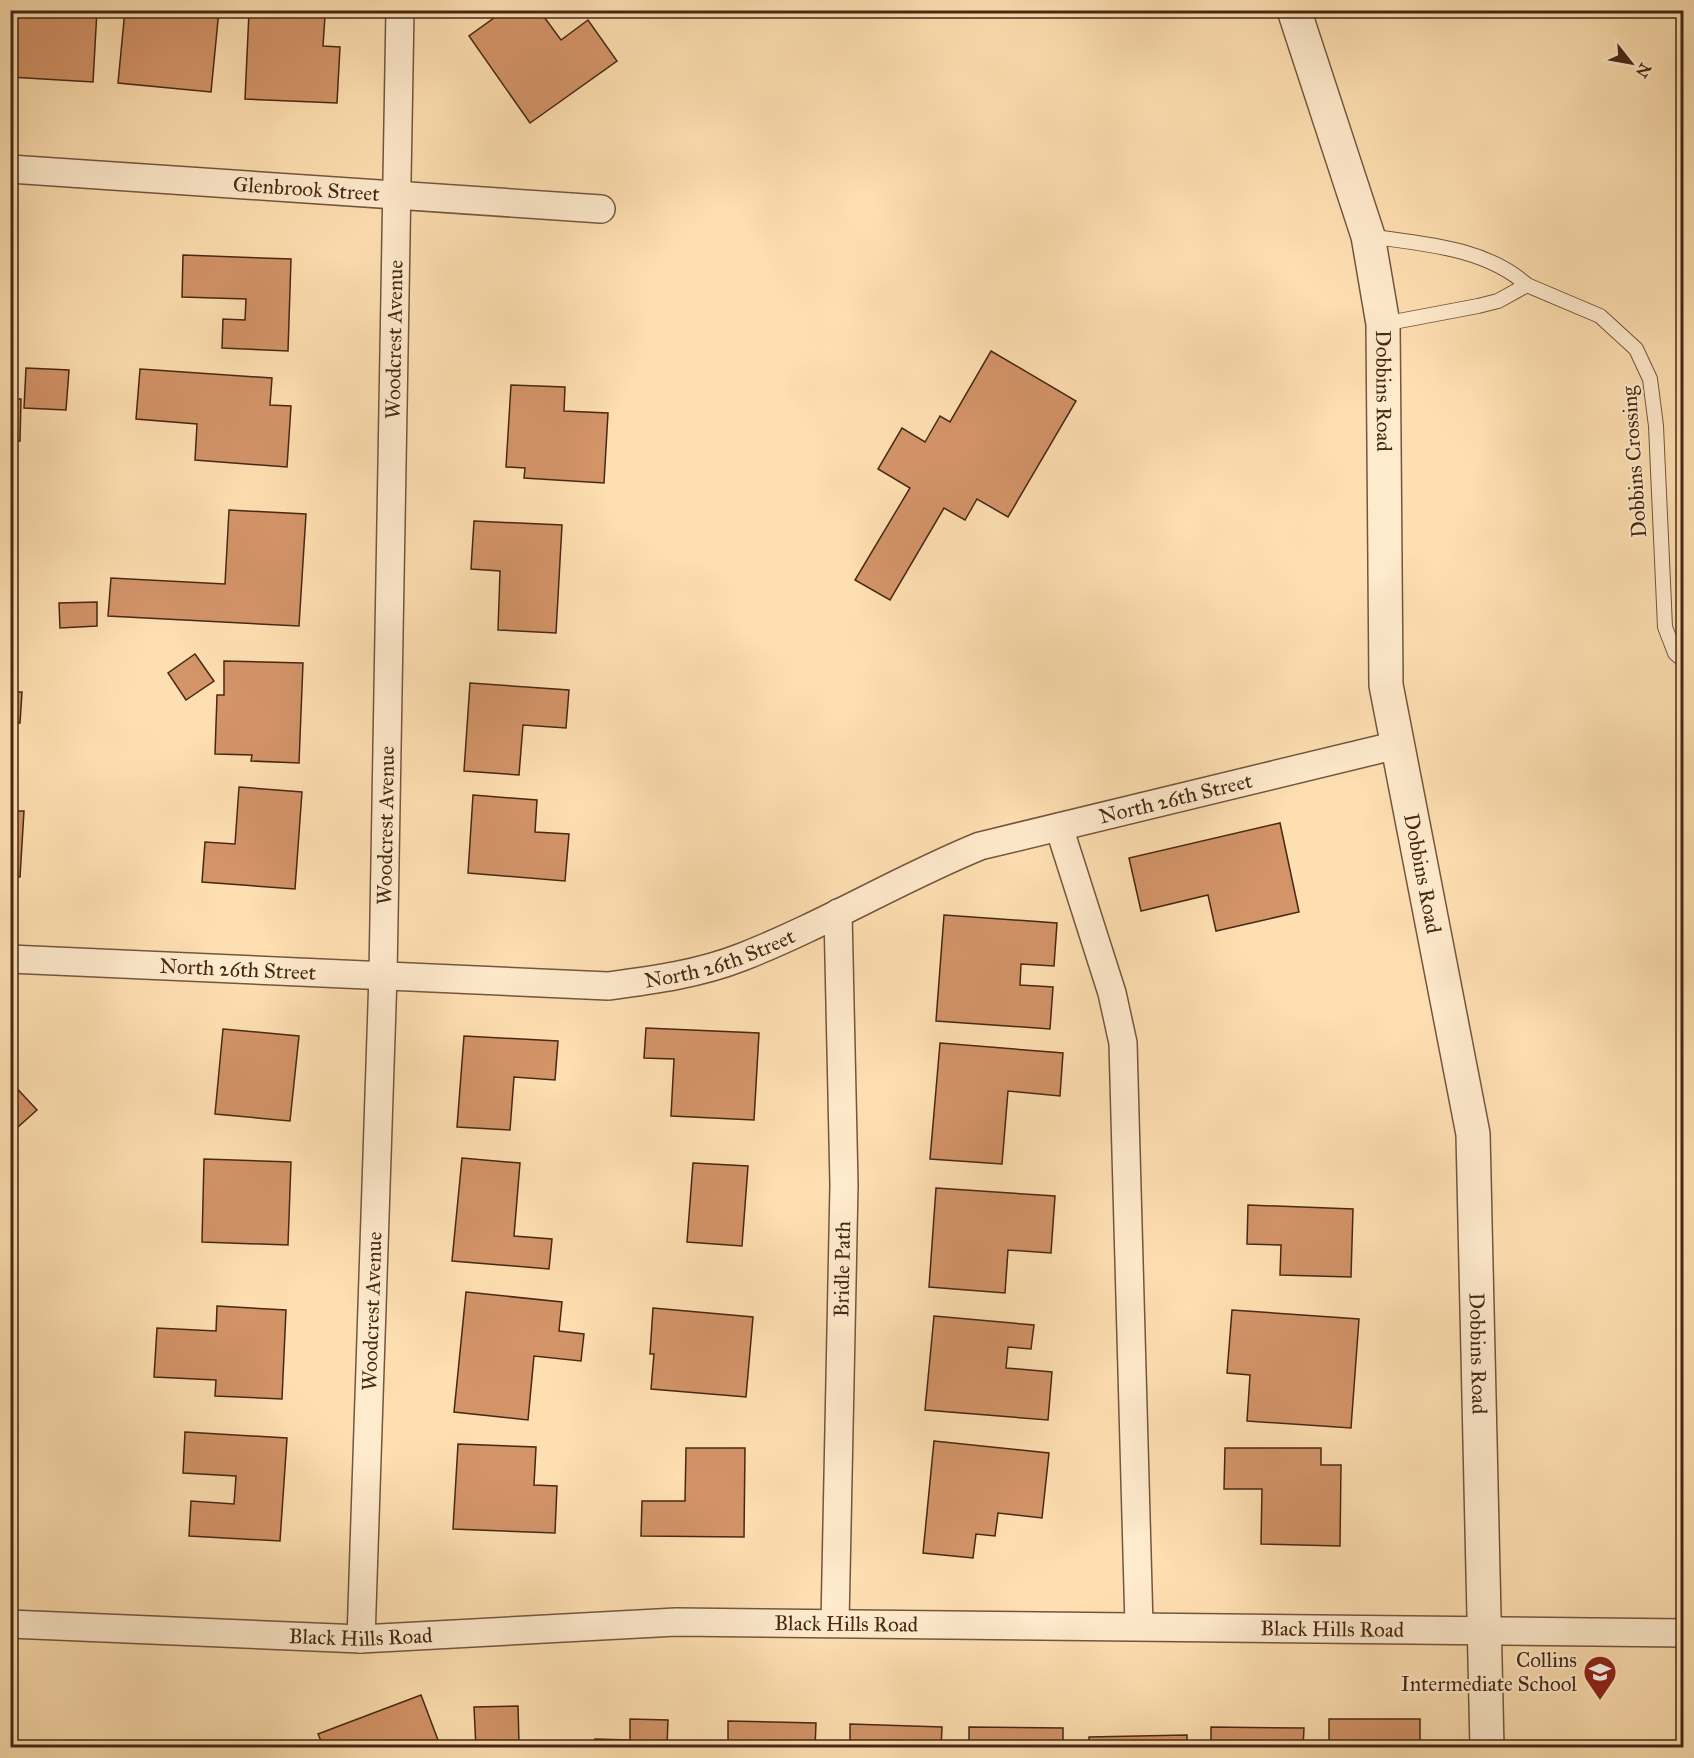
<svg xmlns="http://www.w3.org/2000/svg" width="1694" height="1758" viewBox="0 0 1694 1758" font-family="'IM FELL Great Primer',serif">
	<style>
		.building { fill: #d39468; stroke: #462816; stroke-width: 1.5 }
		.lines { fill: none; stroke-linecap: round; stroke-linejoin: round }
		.service-casing { stroke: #74563d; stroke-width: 16 }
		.minor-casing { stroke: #74563d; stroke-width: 30 }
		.tertiary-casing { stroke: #74563d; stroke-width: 36 }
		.service { stroke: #feeacc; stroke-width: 14 }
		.minor { stroke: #feeacc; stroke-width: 27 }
		.tertiary { stroke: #feeacc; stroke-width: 33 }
		.labels { text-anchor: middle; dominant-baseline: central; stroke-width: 4.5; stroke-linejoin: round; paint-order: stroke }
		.street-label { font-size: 21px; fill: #462816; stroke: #feeacc }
		.poi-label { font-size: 21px; fill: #462816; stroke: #feeacc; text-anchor: end }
	</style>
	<rect width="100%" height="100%" fill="#fedfb1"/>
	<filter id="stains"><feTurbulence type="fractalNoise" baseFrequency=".00333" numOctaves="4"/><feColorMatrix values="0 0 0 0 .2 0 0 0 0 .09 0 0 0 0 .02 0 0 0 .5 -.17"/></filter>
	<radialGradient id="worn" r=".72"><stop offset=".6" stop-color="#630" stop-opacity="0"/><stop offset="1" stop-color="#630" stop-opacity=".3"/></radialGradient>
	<!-- building -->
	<g class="building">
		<path d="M56,10H97L93,82L10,77V11L56,14Z"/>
		<path d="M125,10H219L211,92L118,83Z"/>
		<path d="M505,10H539L561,40L588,20L617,61L530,123L469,36Z"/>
		<path d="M249,12L325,16L323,46L340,47L337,103L245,99Z"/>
		<path d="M183,255L291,259L288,351L222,348L223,319L245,320L246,299L182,297Z"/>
		<path d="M991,351L1076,401L1008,517L977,499L965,520L944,508L890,600L855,580L910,488L878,469L902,428L925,442L940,416L950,422Z"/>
		<path d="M26,368L69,370L66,410L24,408Z"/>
		<path d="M140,369L272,378L270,405L291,406L287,467L195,460L197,424L136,419Z"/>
		<path d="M511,385L565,387L564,411L608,413L604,483L524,478L525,468L506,467Z"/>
		<path d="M10,399H21L20,441H10Z"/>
		<path d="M229,510L306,514L299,626L108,616L111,578L225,584Z"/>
		<path d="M474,521L562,525L556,633L498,630L500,571L471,569Z"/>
		<path d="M97,602V626L60,628L59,603Z"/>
		<path d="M195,654L214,681L186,700L168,673Z"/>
		<path d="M224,661L303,663L299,763L251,761L252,755L215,754L217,695H224Z"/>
		<path d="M470,683L569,690L566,728L523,725L519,775L464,771Z"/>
		<path d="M10,692H22L20,723H10Z"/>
		<path d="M239,787L302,792L295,889L202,882L205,842L235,844Z"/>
		<path d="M473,795L537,800L535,832L569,834L565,881L468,873Z"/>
		<path d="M10,811H24L20,877L10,876Z"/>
		<path d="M1280,823L1299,912L1216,931L1208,895L1141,911L1129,858Z"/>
		<path d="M944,915L1057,923L1054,966L1021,964L1020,985L1053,987L1050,1029L936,1021Z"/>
		<path d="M646,1028L759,1033L754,1120L671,1116L674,1059L644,1058Z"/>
		<path d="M223,1029L299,1036L290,1121L215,1114Z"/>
		<path d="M464,1036L558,1041L555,1080L514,1077L510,1130L457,1127Z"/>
		<path d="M940,1043L1063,1053L1060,1096L1008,1091L1002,1164L930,1159Z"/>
		<path d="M10,1081L37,1110L10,1134Z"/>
		<path d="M462,1158L520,1163L514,1236L552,1239L549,1269L452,1261Z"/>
		<path d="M204,1159L291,1162L288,1245L202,1242Z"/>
		<path d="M693,1163L748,1166L742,1246L687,1242Z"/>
		<path d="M936,1188L1055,1196L1051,1253L1008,1250L1005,1293L929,1287Z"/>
		<path d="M1248,1205L1353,1209L1351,1277L1280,1275L1281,1245L1247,1244Z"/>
		<path d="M466,1292L562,1302L559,1331L584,1334L581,1361L534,1356L528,1420L454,1412Z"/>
		<path d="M217,1306L286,1310L282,1399L215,1396L216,1380L154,1377L157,1328L216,1331Z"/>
		<path d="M653,1308L753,1317L746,1397L651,1389L654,1354H650Z"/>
		<path d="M1232,1310L1359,1319L1351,1428L1247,1421L1250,1375L1227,1373Z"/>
		<path d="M934,1316L1034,1325L1031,1349L1008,1347L1006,1368L1052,1372L1048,1420L925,1410Z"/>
		<path d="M185,1432L287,1438L280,1541L189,1536L191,1501L234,1504L236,1476L183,1473Z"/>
		<path d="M934,1441L1049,1453L1042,1518L998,1513L995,1536L976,1534L973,1558L923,1553Z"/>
		<path d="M458,1444L536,1447L534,1485L557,1486L555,1533L453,1529Z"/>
		<path d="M686,1448H745L744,1537L641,1536L642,1501H685Z"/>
		<path d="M1225,1448H1321V1465H1341L1340,1546L1261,1544L1262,1489H1224Z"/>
		<path d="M421,1695L441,1748H324L318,1734Z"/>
		<path d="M518,1706L519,1743L570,1741V1748H476L474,1707Z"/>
		<path d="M630,1719L668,1720L667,1747L690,1748H595V1739L630,1740Z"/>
		<rect x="1329" y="1719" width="91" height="29"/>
		<path d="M728,1721L816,1723L815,1748H728Z"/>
		<path d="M850,1724L942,1727L941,1748H850Z"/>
		<path d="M969,1727L1063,1728V1748H969Z"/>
		<path d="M1211,1727L1304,1728L1303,1748H1211Z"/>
		<path d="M1187,1735V1748H1089V1737Z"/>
	</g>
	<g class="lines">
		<defs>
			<g id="service">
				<path d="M1368,236C1422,244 1485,247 1527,285L1600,316L1636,349L1650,379L1656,426L1665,627L1675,653L1684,661"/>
				<path d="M1383,324L1478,306L1498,301L1527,285"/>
			</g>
			<g id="minor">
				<path id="s1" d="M10,169L601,209"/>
				<path d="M1059,827L1112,993L1123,1043L1139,1626"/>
				<path id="s2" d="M10,959L608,986C653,980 699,974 742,957C824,925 899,879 980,846L1397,745"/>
				<path id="s3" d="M835,1623L844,1185L838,913"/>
				<path id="s4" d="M10,1624L361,1639L676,1622L1684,1633"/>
				<path id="s5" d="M361,1639L383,975L400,10"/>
			</g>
			<g id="tertiary">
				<path id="s6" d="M1294,10L1368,236L1383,324L1386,685L1473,1134L1487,1748"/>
			</g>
		</defs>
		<!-- service casing -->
		<use href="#service" class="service-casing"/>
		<!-- minor casing -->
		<use href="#minor" class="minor-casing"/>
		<!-- tertiary casing -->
		<use href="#tertiary" class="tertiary-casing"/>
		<!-- service -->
		<use href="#service" class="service"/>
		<!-- minor -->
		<use href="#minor" class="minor"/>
		<!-- tertiary -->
		<use href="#tertiary" class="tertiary"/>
	</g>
	<!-- icons -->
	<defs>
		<symbol id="school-pin" viewBox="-11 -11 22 30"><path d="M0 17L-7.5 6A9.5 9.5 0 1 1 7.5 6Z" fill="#8f2418" stroke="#feeacc"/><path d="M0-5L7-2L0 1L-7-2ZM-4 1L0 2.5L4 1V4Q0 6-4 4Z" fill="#fff"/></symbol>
	</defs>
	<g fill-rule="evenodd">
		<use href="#school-pin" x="1581" y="1653" width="38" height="52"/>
	</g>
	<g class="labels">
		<!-- street labels -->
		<g class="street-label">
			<text stroke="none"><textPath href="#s1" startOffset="297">Glenbrook Street</textPath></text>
			<text stroke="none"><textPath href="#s5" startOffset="1300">Woodcrest Avenue</textPath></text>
			<text stroke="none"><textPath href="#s6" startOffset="394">Dobbins Road</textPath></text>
			<text transform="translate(1634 462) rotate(-94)">Dobbins Crossing</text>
			<text stroke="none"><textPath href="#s2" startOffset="1200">North 26th Street</textPath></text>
			<text stroke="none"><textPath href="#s5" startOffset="814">Woodcrest Avenue</textPath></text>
			<text stroke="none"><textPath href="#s6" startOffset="880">Dobbins Road</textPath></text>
			<text stroke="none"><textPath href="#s2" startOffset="714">North 26th Street</textPath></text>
			<text stroke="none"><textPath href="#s2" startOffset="228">North 26th Street</textPath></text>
			<text stroke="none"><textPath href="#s3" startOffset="354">Bridle Path</textPath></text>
			<text stroke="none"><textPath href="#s5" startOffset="328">Woodcrest Avenue</textPath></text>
			<text stroke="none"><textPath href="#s6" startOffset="1365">Dobbins Road</textPath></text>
			<text stroke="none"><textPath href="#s4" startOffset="837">Black Hills Road</textPath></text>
			<text stroke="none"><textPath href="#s4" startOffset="1323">Black Hills Road</textPath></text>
			<text stroke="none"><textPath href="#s4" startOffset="351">Black Hills Road</textPath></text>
		</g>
		<!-- poi labels -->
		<g class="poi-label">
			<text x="1577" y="1660">Collins<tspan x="1577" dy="24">Intermediate School</tspan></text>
		</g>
	</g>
	<!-- margin -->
	<rect width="1694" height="1758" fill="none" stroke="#fedfb1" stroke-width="36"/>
	<rect x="12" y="12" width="1670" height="1734" fill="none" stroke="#462816" stroke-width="3"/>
	<rect x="18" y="18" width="1658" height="1722" fill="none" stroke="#462816" stroke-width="1.5"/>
	<!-- north arrow -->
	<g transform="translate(1631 63) rotate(121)" stroke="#feeacc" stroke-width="4.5" paint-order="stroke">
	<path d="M0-4.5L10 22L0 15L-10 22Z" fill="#462816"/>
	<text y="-9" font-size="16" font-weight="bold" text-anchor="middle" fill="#462816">N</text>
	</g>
	<rect width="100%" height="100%" filter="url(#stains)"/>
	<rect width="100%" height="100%" fill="url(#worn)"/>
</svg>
